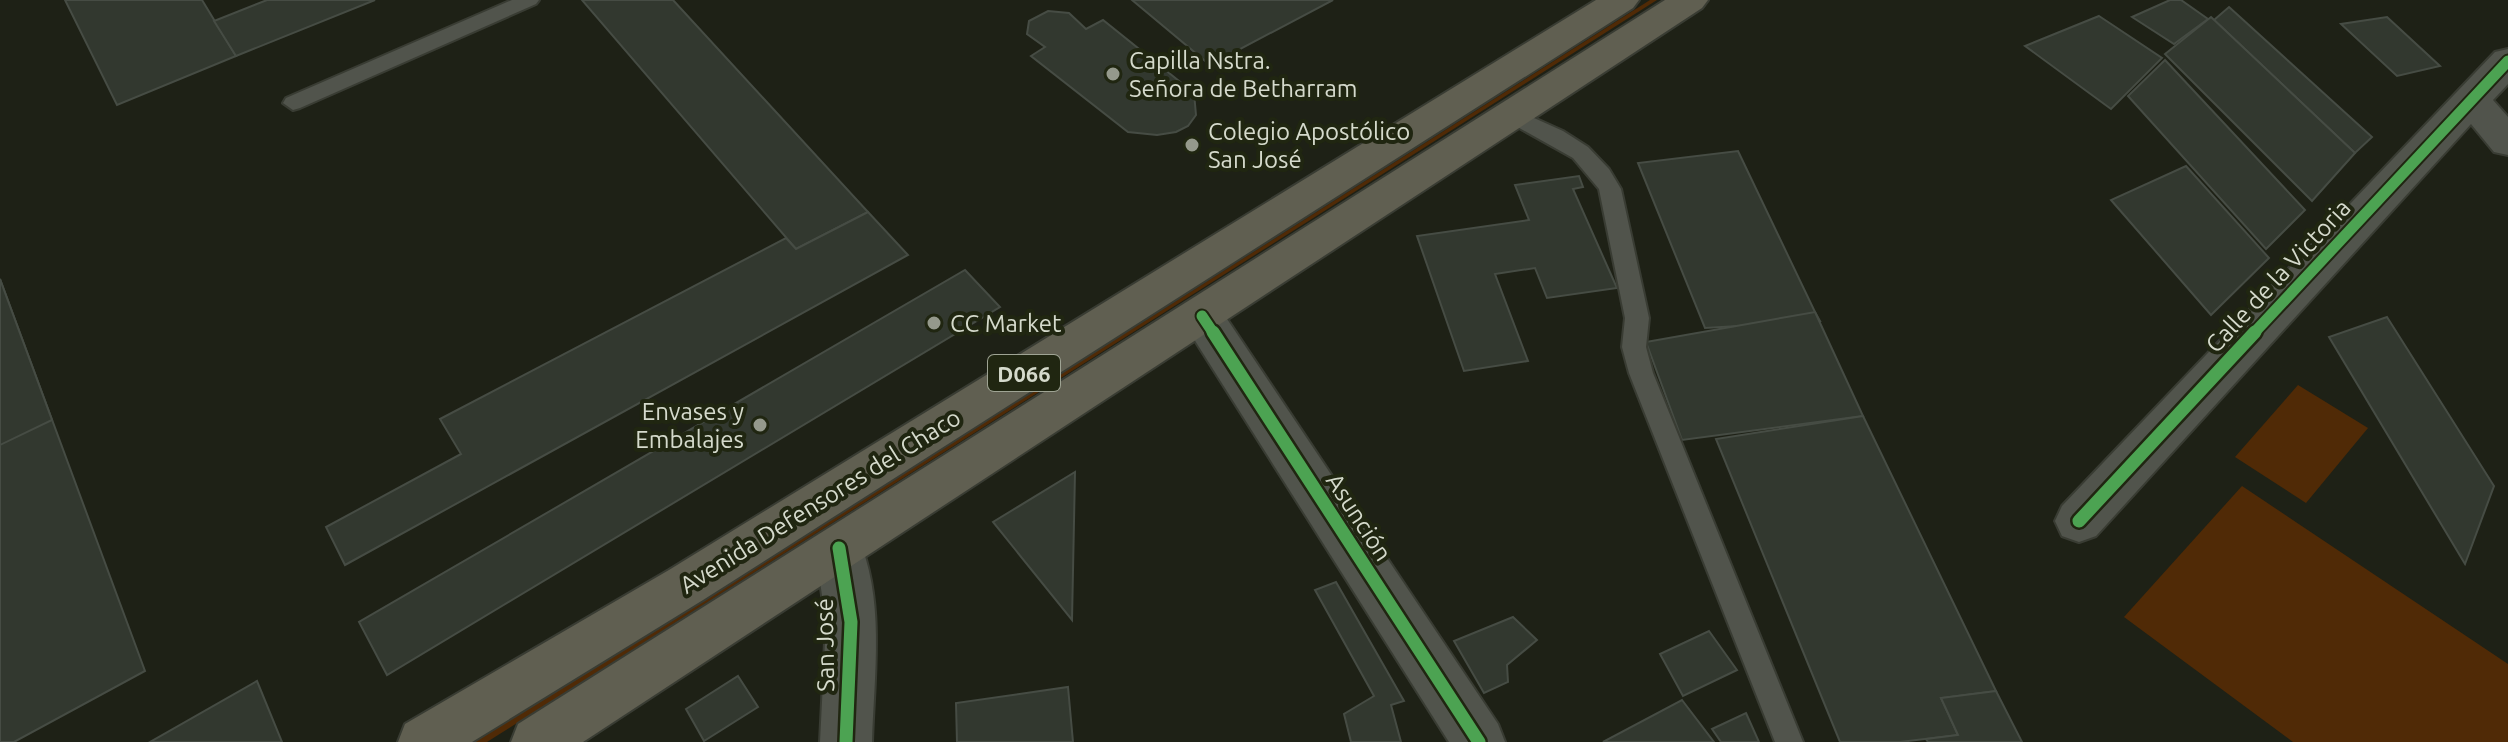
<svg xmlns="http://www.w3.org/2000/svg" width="2508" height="742" viewBox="0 0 2508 742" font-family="Ubuntu,sans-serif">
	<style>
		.green { fill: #502a06 }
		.building { fill: #32382f; stroke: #464c44; stroke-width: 2 }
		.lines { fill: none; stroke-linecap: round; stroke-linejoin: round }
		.lane-casing { stroke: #393c33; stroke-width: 4 }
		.street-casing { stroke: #393c33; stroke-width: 4 }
		.highway-casing { stroke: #393c33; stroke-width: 4 }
		.lane { fill: #51544c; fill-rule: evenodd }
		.street { fill: #51544c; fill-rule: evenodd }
		.highway { fill: #605f51; fill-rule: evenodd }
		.cycleway-far1-casing { stroke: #202611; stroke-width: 15 }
		.cycleway-casing { stroke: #202611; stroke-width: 18 }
		.cycleway-far1 { stroke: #4ca352; stroke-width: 11 }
		.cycleway { stroke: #4ca352; stroke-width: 13 }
		.poi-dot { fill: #95998c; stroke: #202611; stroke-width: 3 }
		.labels { text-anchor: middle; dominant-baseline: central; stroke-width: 8; stroke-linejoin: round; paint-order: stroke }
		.shield { fill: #202611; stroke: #9fa494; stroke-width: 2 }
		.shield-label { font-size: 22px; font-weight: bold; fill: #d5dacc }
		.poi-label { font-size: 24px; fill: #d5dacc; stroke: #202611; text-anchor: start }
		.street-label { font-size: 24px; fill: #d5dacc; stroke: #202611 }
	</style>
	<rect width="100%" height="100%" fill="#1e2116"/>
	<!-- green -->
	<g class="green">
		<path d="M1650,0H1657L487,742H468L1151,317Z"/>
		<path d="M2298,385L2368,428L2306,503L2235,457Z"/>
		<path d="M2242,486L2508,664V742H2293L2124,617Z"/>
	</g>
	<!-- building -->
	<g class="building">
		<path d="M65,0H202L236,56L117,105Z"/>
		<path d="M267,0H375L236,56L214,21Z"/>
		<path d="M582,0H673L868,212L796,249Z"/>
		<path d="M1132,0H1333L1210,65Z"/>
		<path d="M2170,0H2181L2208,19L2174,44L2132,17Z"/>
		<path d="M2229,7L2372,137L2355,153L2214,20Z"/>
		<path d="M1048,11L1069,13L1086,29L1103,20L1194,93L1196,115L1188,126L1176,132L1157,135L1128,132L1031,56L1045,47L1027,34L1029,21Z"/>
		<path d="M2099,16L2162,58L2111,109L2025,46Z"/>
		<path d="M2211,17L2355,153L2312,201L2165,54Z"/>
		<path d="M2387,17L2440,66L2397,76L2341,24Z"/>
		<path d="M2165,60L2305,210L2266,249L2128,96Z"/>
		<path d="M1738,151L1815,312L1820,321L1705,328L1638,163Z"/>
		<path d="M2186,166L2269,258L2211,315L2111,200Z"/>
		<path d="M1579,176L1583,187L1573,189L1617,288L1547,298L1535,268L1495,274L1528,361L1464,371L1417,236L1529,220L1515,185Z"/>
		<path d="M868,212L908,255L345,565L326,527L461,454L440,419L786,238L796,249Z"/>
		<path d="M965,270L1000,307L387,675L359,622Z"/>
		<path d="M0,279L145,671L14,742H0Z"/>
		<path d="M0,279L52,420L0,445Z"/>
		<path d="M1815,312L1863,416L1682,440L1646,342Z"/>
		<path d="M2387,317L2494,486L2465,564L2329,337Z"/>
		<path d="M1863,416L1996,691L1941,698L1958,735L1900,742H1840L1716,439Z"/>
		<path d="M1075,472L1072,620L993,522Z"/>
		<path d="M1336,582L1404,701L1391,705L1401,742H1351L1344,714L1374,696L1315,590Z"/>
		<path d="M1513,617L1537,640L1507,665L1508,682L1484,693L1454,641Z"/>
		<path d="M1709,631L1737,670L1683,696L1660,654Z"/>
		<path d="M738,676L758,707L704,741L686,709Z"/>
		<path d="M257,681L282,742H150Z"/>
		<path d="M1068,687L1073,742H957L956,703Z"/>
		<path d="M1996,691L2022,742H1928L1926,739L1958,735L1941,698Z"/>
		<path d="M1682,700L1714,742H1603Z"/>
		<path d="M1746,713L1759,742H1721L1712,729Z"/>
	</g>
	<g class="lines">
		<defs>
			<g id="lane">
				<path d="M512,0H539L536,4L300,108L293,110L283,103L286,98Z"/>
				<path d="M1512,108L1563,131L1588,147L1609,169L1621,189L1649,318L1646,347L1653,373L1803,742H1775L1629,373L1622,347L1625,318L1599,189L1573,158L1505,120L1502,115L1505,110Z"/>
			</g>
			<g id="street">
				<path d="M2508,49V84L2493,100L2508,117V155L2494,152L2471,124L2096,536L2079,542L2062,536L2055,521L2062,506L2495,52Z"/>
				<path d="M1202,299L1217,304L1498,724L1505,742H1449L1187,328L1181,316L1187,304Z"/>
				<path d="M839,527L856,533C886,596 874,675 872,742H820L826,622L815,548L822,533Z"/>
			</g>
			<g id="highway">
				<path d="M1596,0H1639L1633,8L703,600L472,742H398L405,724L669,570Z"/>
				<path d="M1665,0H1708L1702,8L583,742H511L518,724Z"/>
			</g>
		</defs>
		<!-- lane casing -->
		<use href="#lane" class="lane-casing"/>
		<!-- street casing -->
		<use href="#street" class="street-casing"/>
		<!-- highway casing -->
		<use href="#highway" class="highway-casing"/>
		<!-- lane -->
		<use href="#lane" class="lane"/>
		<!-- street -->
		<use href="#street" class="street"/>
		<!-- highway -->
		<use href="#highway" class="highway"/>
		<defs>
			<g id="cycleway-far1">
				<path d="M1202,316L1214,334"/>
				<path d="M2253,334L2508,61"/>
			</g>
			<g id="cycleway">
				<path d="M1213,332L1479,742"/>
				<path d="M2079,521L2255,332"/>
				<path d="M839,548L851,622L846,742"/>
			</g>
		</defs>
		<!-- cycleway-far1 casing -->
		<use href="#cycleway-far1" class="cycleway-far1-casing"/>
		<!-- cycleway casing -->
		<use href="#cycleway" class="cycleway-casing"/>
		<!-- cycleway-far1 -->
		<use href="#cycleway-far1" class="cycleway-far1"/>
		<!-- cycleway -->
		<use href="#cycleway" class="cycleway"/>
	</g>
	<!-- markers -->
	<g class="poi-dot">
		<circle cx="1113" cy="74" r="8"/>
		<circle cx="1192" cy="145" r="8"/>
		<circle cx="934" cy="323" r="8"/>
		<circle cx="760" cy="425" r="8"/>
	</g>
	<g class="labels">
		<!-- shield labels -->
		<rect class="shield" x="988" y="355" width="72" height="36" rx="6"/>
		<g class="shield-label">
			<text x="1024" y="373">D066</text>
		</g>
		<!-- poi labels -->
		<g class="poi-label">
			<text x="1129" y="60">Capilla Nstra.<tspan x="1129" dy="28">Señora de Betharram</tspan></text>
			<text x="1208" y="131">Colegio Apostólico<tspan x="1208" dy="28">San José</tspan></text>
			<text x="950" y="323">CC Market</text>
			<text x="744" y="411" text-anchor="end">Envases y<tspan x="744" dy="28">Embalajes</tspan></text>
		</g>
		<!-- street labels -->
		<g class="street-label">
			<text transform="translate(2278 276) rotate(-47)">Calle de la Victoria</text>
			<text transform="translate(820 501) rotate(-32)">Avenida Defensores del Chaco</text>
			<text transform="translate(1359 517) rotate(57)">Asunción</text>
			<text transform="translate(825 645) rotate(-91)">San José</text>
		</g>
	</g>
</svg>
